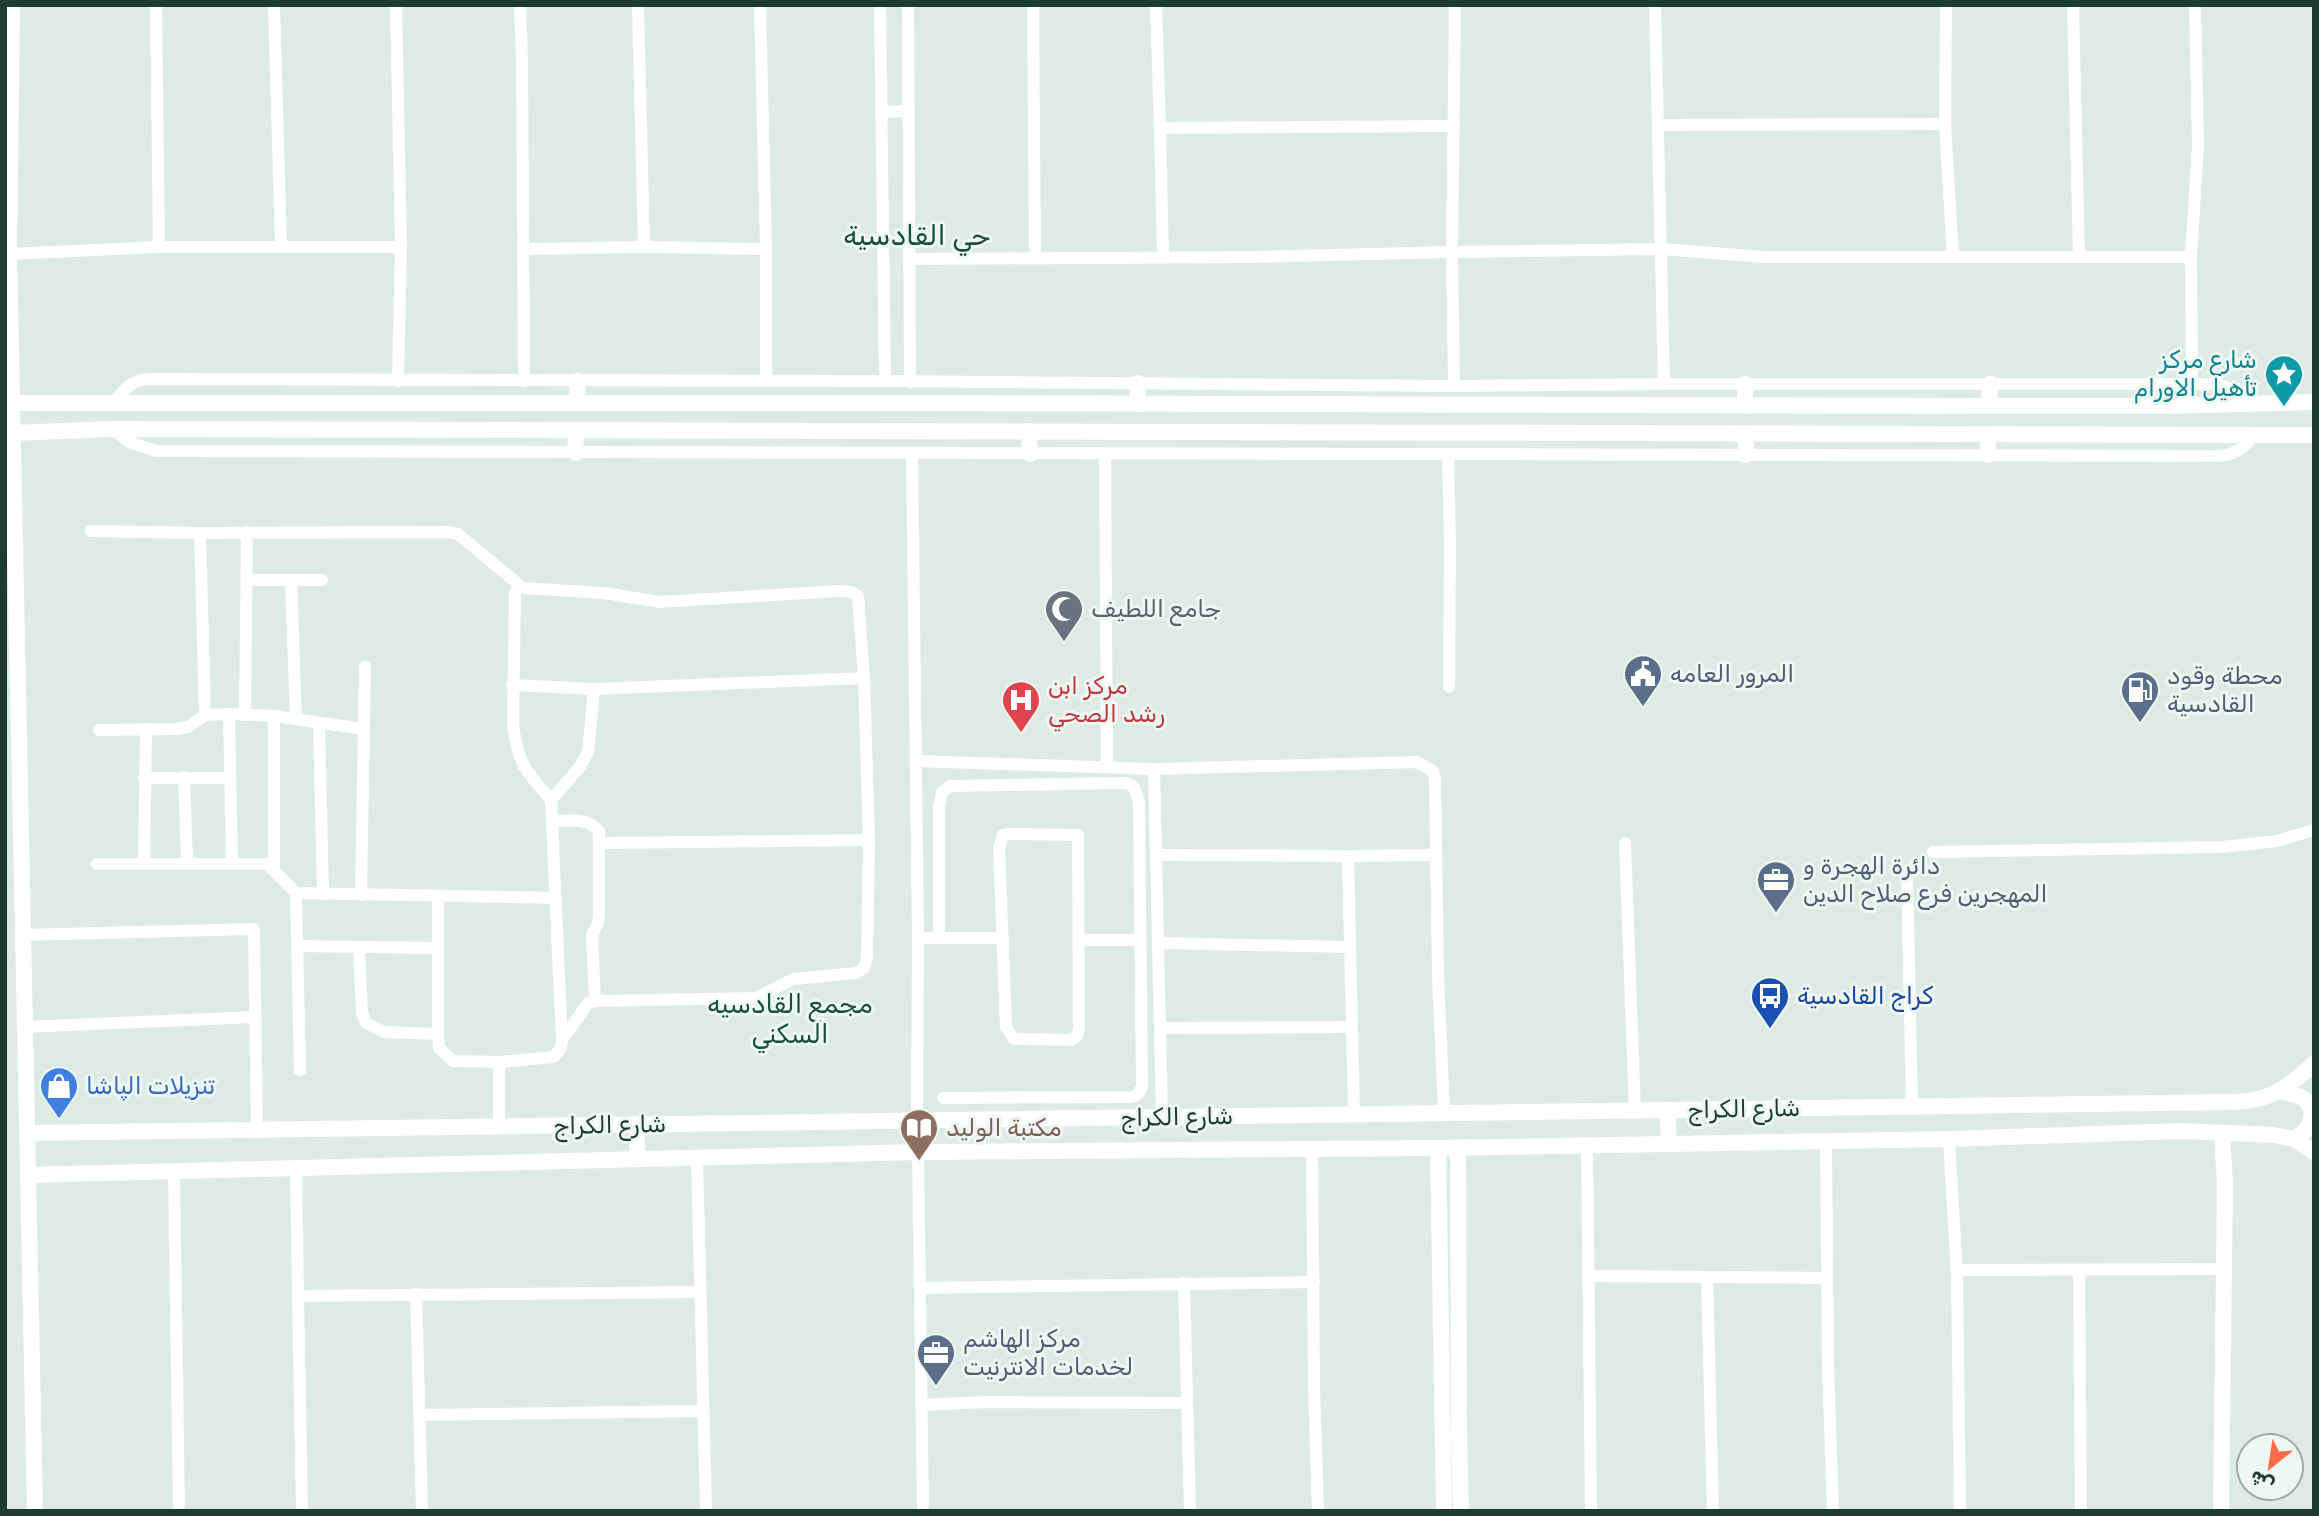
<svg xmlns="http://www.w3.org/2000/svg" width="2319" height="1516" viewBox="0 0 2319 1516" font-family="Rubik,'Noto Sans Arabic',sans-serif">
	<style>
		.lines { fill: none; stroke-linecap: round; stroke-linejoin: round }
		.minor { stroke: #fff; stroke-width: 12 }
		.tertiary { stroke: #fff; stroke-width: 16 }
		.labels { text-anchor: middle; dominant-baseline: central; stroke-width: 6; stroke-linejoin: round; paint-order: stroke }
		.culture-label { font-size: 24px; fill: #0d838f; stroke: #eef7f2; text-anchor: end }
		.worship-label { font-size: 24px; fill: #5b616d; stroke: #eef7f2; text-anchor: start }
		.service-label { font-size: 24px; fill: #4e5e75; stroke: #eef7f2; text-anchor: start }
		.health-label { font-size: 24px; fill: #be3a42; stroke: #eef7f2; text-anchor: start }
		.transit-label { font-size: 24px; fill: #164399; stroke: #eef7f2; text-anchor: start }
		.shop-label { font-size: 24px; fill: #366cbe; stroke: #eef7f2; text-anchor: start }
		.street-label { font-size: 24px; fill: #1e3b32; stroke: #eef7f2 }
		.education-label { font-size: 24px; fill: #785e54; stroke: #eef7f2; text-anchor: start }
		.neighbourhood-label { font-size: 26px; fill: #184f3f; stroke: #eef7f2 }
		.quarter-label { font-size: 28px; fill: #184f3f; stroke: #eef7f2 }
	</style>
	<rect width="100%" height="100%" fill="#ddebe4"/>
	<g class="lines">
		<!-- minor -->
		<g class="minor">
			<path d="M156,5L159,247"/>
			<path d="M274,5L281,246"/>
			<path d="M396,5L401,247L398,381"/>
			<path d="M520,5L522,60L524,381"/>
			<path d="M638,5L644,247"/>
			<path d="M760,5L766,249V381"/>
			<path d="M880,5L885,381"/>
			<path d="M908,5L910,382"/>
			<path d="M1033,5L1035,257"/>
			<path d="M1156,5L1160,128L1454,126"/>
			<path d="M1455,5L1452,252L1662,249L1764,257H2191"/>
			<path d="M1655,5L1664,384"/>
			<path d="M1946,5L1945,124L1953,257"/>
			<path d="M2073,5L2079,257"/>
			<path d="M881,112L909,111"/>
			<path d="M1658,125L1945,124"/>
			<path d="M1160,128L1163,257"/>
			<path d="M524,249L644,247L766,249"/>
			<path d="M9,254L159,247H401"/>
			<path d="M910,259L1251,257L1452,252L1454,386"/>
			<path d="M2192,384L2191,257L2198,145L2195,5"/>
			<path d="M113,404C123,390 131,380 149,379L885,381L1454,386L1664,384H2215L2232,389L2248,404"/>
			<path d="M113,429L129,442L156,451L2218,456C2234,455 2244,449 2254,435"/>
			<path d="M912,454L918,938L917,1120"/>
			<path d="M1105,454L1107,767"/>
			<path d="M1448,455L1450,544L1449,687"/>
			<path d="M91,531L200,533L448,532L458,534L523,588L604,593L660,602L838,591L851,592L858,596L864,678L869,840L867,958L864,968L856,973L793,979L756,998L595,1001L588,1003L562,1040"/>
			<path d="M200,533L205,715"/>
			<path d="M247,580H322"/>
			<path d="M291,580L296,719"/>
			<path d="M523,588H517L515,592L513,725C518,765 526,771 551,800"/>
			<path d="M512,685L594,689L864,678"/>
			<path d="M229,714L232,863"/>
			<path d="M245,715L247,532"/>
			<path d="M274,716V870"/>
			<path d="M319,723L323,894"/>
			<path d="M99,730L176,729L188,727L205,715L229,714L274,716L364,729"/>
			<path d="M916,761L1154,769"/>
			<path d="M184,777L187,863"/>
			<path d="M144,778H230"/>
			<path d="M552,821C569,821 587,817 599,831V915L598,923L592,935L595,1001"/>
			<path d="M1011,834L1078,835L1079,1029L1077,1036L1072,1040L1014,1039L1006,1027L999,848L1003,835Z"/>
			<path d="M599,843L869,840"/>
			<path d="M1625,843L1635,1111"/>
			<path d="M1933,852L2222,847L2277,841L2314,830"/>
			<path d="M1156,855L1348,856L1435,855"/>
			<path d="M1348,856L1354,1114"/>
			<path d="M97,864H267L296,893L300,1070"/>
			<path d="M144,864L146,729"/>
			<path d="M1907,871L1912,1107"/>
			<path d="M296,893L556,898"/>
			<path d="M361,895L365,667"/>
			<path d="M438,897V1034L439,1048L453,1061L499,1062L554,1057L561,1048L562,1040L551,800L579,768L588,752L594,689"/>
			<path d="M23,935L254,929L257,1130"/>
			<path d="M918,938H1002"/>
			<path d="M939,938V807L942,792L950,786L1126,783L1134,787L1139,802L1142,1087L1138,1094L1132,1097L943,1098"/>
			<path d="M1079,940H1140"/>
			<path d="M1158,943L1349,947"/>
			<path d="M297,946L438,948"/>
			<path d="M359,947L362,1013L366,1023L384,1032L438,1034"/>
			<path d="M25,1027L256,1017"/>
			<path d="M1160,1028L1352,1027"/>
			<path d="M499,1062V1126"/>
			<path d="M1162,1117L1154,769L1417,762L1433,771L1435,779L1438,975L1444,1112"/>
			<path d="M1949,1139L1957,1275L1960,1511"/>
			<path d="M1826,1141L1828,1366L1833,1511"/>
			<path d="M1587,1145L1591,1511"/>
			<path d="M1312,1148L1314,1386L1318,1511"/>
			<path d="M918,1152L923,1511"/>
			<path d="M697,1157L706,1511"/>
			<path d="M296,1168L298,1296"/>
			<path d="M174,1171L179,1511"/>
			<path d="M1957,1270L2222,1269"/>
			<path d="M2079,1270L2081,1511"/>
			<path d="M1589,1276L1827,1278"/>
			<path d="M1707,1277L1713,1511"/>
			<path d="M1184,1283L1190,1511"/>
			<path d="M920,1288L1314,1282"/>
			<path d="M416,1294L422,1511"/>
			<path d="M921,1405L986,1402L1187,1403"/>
			<path d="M419,1415L703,1411"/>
			<path d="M302,1511L298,1296L700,1292"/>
		</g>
		<!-- tertiary -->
		<g class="tertiary">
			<path d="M12,5L9,254L35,1511"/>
			<path d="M577,381L578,402"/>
			<path d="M1745,384V406"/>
			<path d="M12,403H898L1989,406H2170L2314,402"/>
			<path d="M1138,404V383"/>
			<path d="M1989,406L1990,384"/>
			<path d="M575,430L576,453"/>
			<path d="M1029,431L1030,454"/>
			<path d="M13,433L113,429L2314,435"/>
			<path d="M1746,433V455"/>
			<path d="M1988,455V434"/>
			<path d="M2282,1092C2289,1093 2298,1095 2304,1099C2319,1112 2309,1132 2294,1139"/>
			<path d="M1667,1110L1669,1143"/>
			<path d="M636,1124L638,1159"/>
			<path d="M28,1133L2234,1102C2272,1100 2287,1089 2314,1063"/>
			<path d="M1458,1147L1459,1435L1461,1511"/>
			<path d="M1438,1148L1444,1511"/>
			<path d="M28,1175L918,1152L1438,1148L1949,1139L2181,1131L2274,1135L2294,1139L2314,1152"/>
			<path d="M2221,1511L2225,1185L2222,1133"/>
		</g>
	</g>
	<!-- icons -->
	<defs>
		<symbol id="sight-pin" viewBox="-11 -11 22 30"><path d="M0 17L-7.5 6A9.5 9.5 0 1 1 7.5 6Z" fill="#0f9aa8" stroke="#eef7f2"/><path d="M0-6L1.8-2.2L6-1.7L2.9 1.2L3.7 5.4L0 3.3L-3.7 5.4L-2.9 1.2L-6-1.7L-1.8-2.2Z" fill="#fff"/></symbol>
		<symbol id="mosque-pin" viewBox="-11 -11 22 30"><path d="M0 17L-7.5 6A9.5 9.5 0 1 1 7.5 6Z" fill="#6b7280" stroke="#eef7f2"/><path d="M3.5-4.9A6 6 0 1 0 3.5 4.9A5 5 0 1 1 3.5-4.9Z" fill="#fff"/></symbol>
		<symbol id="civic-pin" viewBox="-11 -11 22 30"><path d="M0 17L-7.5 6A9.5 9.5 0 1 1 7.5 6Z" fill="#5c6f8a" stroke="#eef7f2"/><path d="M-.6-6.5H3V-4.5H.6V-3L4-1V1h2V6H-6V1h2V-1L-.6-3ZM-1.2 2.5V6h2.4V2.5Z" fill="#fff"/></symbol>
		<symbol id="fuel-pin" viewBox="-11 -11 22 30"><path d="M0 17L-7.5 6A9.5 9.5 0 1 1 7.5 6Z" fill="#5c6f8a" stroke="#eef7f2"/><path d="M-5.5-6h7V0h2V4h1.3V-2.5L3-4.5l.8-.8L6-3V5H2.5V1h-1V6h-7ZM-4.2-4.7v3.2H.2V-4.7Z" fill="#fff"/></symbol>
		<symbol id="hospital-pin" viewBox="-11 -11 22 30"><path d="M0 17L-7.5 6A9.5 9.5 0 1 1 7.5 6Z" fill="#e0444e" stroke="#eef7f2"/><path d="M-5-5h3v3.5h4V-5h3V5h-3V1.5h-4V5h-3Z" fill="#fff"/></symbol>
		<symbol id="office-pin" viewBox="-11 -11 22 30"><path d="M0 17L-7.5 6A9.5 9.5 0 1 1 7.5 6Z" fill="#5c6f8a" stroke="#eef7f2"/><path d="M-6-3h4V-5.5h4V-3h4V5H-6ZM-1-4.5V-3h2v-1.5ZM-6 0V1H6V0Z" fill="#fff"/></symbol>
		<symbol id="bus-pin" viewBox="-11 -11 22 30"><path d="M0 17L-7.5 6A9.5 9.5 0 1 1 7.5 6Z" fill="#1a4fb4" stroke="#eef7f2"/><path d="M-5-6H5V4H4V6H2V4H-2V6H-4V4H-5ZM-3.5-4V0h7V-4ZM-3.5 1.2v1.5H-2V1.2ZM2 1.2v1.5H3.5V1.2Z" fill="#fff"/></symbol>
		<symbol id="shop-pin" viewBox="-11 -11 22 30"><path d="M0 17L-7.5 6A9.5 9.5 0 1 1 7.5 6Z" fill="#3f7fe0" stroke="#eef7f2"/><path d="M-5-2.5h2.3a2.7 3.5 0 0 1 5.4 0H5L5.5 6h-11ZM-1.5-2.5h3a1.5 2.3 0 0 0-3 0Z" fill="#fff"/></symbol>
		<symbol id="library-pin" viewBox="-11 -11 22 30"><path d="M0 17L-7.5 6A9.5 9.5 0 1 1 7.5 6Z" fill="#8d6e63" stroke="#eef7f2"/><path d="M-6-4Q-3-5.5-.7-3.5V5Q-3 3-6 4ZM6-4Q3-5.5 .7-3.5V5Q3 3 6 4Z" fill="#fff"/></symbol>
	</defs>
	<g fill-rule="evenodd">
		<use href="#sight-pin" x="2262" y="352" width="44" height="60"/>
		<use href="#mosque-pin" x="1042" y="587" width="44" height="60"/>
		<use href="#civic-pin" x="1621" y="652" width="44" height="60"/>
		<use href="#fuel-pin" x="2118" y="668" width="44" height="60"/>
		<use href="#hospital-pin" x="999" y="678" width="44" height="60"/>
		<use href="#office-pin" x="1754" y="858" width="44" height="60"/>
		<use href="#bus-pin" x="1748" y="974" width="44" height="60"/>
		<use href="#shop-pin" x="37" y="1064" width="44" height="60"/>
		<use href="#library-pin" x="897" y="1106" width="44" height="60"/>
		<use href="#office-pin" x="914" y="1331" width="44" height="60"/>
	</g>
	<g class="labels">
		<!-- culture labels -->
		<g class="culture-label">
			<text x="2257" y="360">شارع مركز<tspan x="2257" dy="28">تأهيل الاورام</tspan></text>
		</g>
		<!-- worship labels -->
		<g class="worship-label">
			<text x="1091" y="609">جامع اللطیف</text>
		</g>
		<!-- service labels -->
		<g class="service-label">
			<text x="1670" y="674">المرور العامه</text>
			<text x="2167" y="676">محطة وقود<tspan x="2167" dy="28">القادسية</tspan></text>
			<text x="1803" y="866">دائرة الهجرة و<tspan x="1803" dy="28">المهجرين فرع صلاح الدين</tspan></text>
			<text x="963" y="1339">مركز الهاشم<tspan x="963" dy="28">لخدمات الانترنيت</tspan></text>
		</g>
		<!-- health labels -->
		<g class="health-label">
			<text x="1048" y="686">مركز ابن<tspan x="1048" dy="28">رشد الصحي</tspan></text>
		</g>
		<!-- transit labels -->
		<g class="transit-label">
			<text x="1797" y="996">كراج القادسية</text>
		</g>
		<!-- shop labels -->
		<g class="shop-label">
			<text x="86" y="1086">تنزيلات الپاشا</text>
		</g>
		<!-- street labels -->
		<g class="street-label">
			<text transform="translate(1744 1109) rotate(-1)">شارع الكراج</text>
			<text transform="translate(1177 1117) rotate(-1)">شارع الكراج</text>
			<text transform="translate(610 1125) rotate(-1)">شارع الكراج</text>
		</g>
		<!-- education labels -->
		<g class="education-label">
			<text x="946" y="1128">مكتبة الوليد</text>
		</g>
		<!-- neighbourhood labels -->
		<g class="neighbourhood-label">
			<text x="790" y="1004">مجمع القادسيه<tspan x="790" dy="30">السكني</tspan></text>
		</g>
		<!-- quarter labels -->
		<g class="quarter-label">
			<text x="917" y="235">حي القادسية</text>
		</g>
	</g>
	<!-- border -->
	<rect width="2319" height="1516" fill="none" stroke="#1e3b32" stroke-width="14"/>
	<!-- north arrow -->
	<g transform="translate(2270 1467) rotate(210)"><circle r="33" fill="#eef7f2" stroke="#9baca5" stroke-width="2"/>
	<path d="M0-5L12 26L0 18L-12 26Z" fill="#fe6c49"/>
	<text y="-10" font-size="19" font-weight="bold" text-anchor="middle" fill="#1e3b32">ش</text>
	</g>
</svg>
